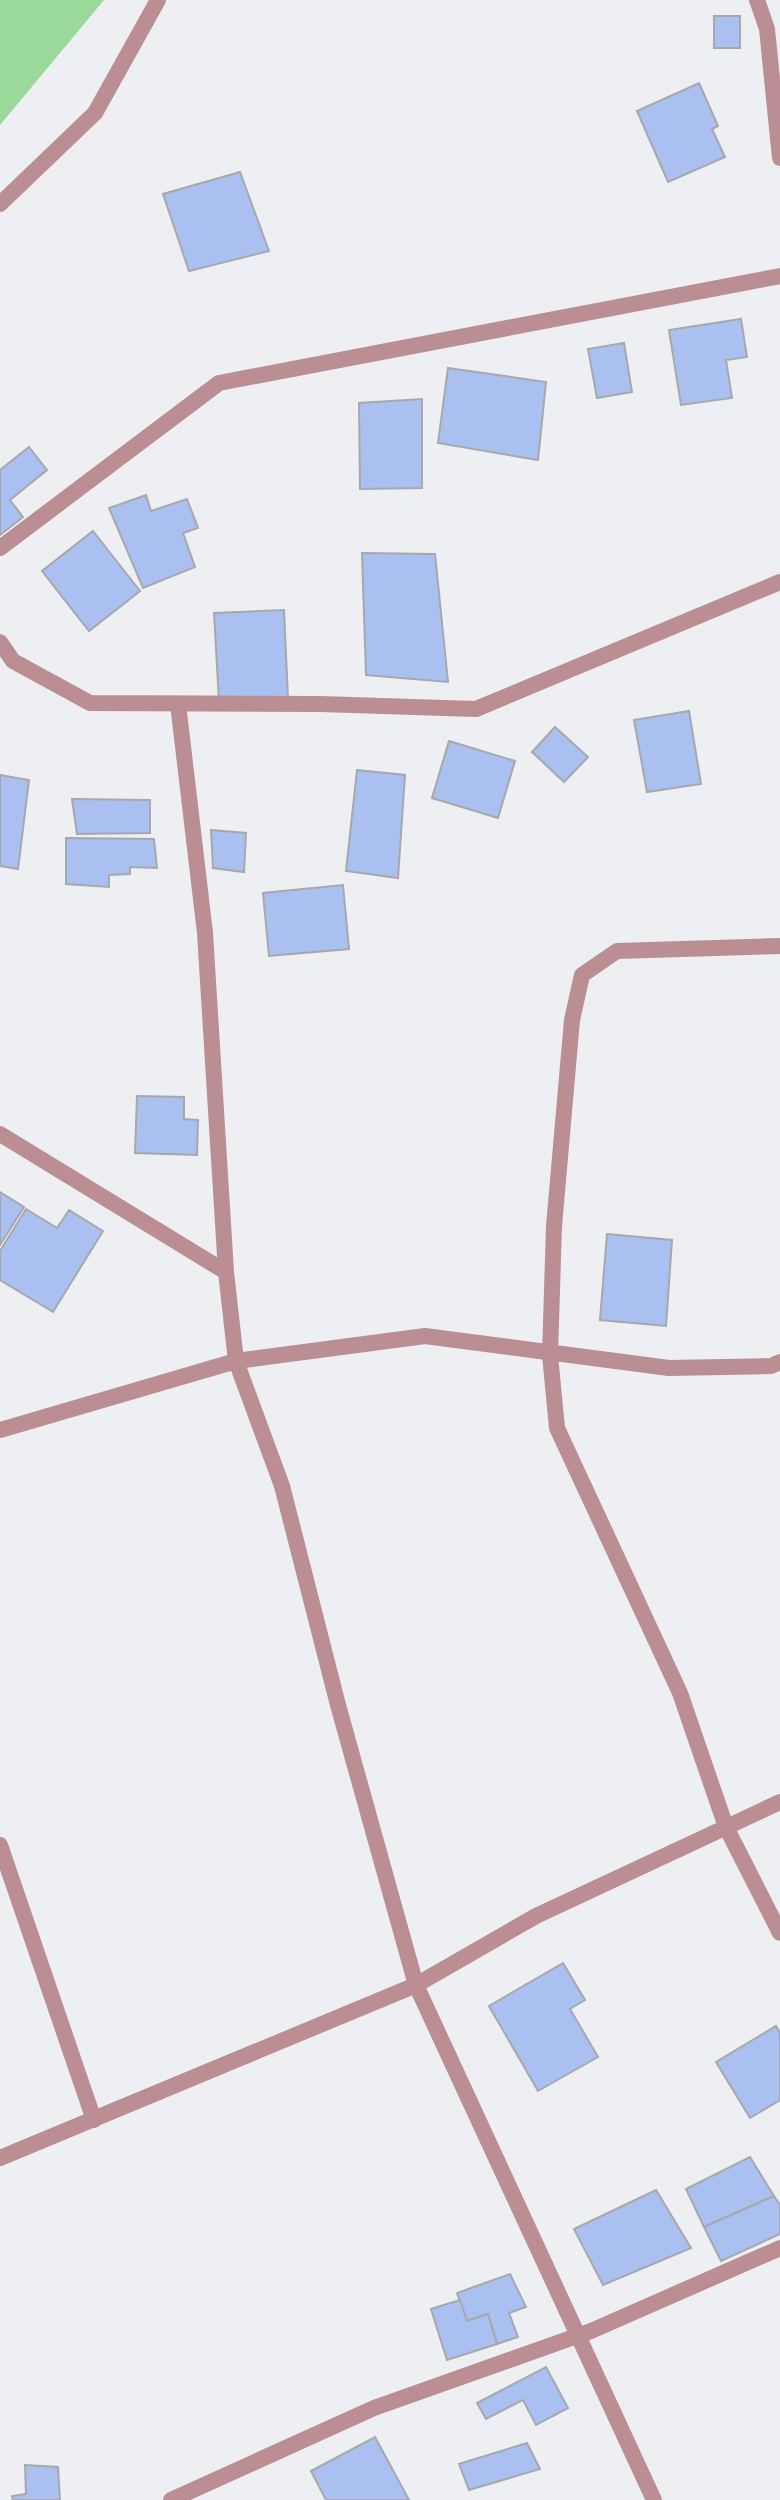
<svg xmlns="http://www.w3.org/2000/svg" width="780" height="2500" viewBox="0 0 780 2500" font-family="'IBM Plex Sans',sans-serif">
	<style>
		.green { fill: #9bd99b }
		.building { fill: #aac0f0; stroke: #a6a8ab; stroke-width: 2 }
		.lines { fill: none; stroke-linecap: round; stroke-linejoin: round }
		.minor { stroke: #ba8e93; stroke-width: 16 }
		.tertiary { stroke: #ba8e93; stroke-width: 16 }
	</style>
	<rect width="100%" height="100%" fill="#edeff2"/>
	<!-- green -->
	<path class="green" d="M0,0H104L0,125Z"/>
	<!-- building -->
	<g class="building">
		<rect x="714" y="16" width="26" height="32"/>
		<path d="M699,83L718,126L712,129L725,157L668,182L637,111Z"/>
		<path d="M240,172L269,251L189,271L163,194Z"/>
		<path d="M741,319L747,357L726,360L732,398L681,405L669,330Z"/>
		<path d="M624,343L632,392L597,398L588,349Z"/>
		<path d="M448,368L546,382L538,460L438,443Z"/>
		<path d="M422,399V488L360,489L359,403Z"/>
		<path d="M29,447L47,470L10,500L23,517L0,535V470Z"/>
		<path d="M146,495L151,511L187,499L198,528L183,533L195,567L143,588L109,508Z"/>
		<path d="M93,531L140,591L89,631L42,571Z"/>
		<path d="M362,553L435,554L448,682L366,675Z"/>
		<path d="M284,610L288,699L219,702L214,613Z"/>
		<path d="M689,711L701,784L647,792L634,720Z"/>
		<path d="M555,727L588,757L564,782L532,752Z"/>
		<path d="M449,741L515,761L498,818L432,798Z"/>
		<path d="M357,770L405,775L398,878L346,871Z"/>
		<path d="M0,775L29,780L18,869L0,866Z"/>
		<path d="M72,799L150,800V833L77,834Z"/>
		<path d="M211,830L246,833L244,872L213,868Z"/>
		<path d="M66,838L154,839L157,868L130,867V874L109,875V887L66,884Z"/>
		<path d="M343,885L349,949L269,956L263,893Z"/>
		<path d="M137,1096L184,1097V1119L198,1120L197,1155L135,1153Z"/>
		<path d="M0,1192L24,1207L0,1245Z"/>
		<path d="M26,1209L57,1228L69,1210L103,1231L53,1312L0,1280V1251Z"/>
		<path d="M607,1234L672,1240L666,1326L600,1320Z"/>
		<path d="M563,1963L585,2000L570,2009L598,2057L538,2091L489,2006Z"/>
		<path d="M776,2026L780,2033V2100L750,2118L716,2062Z"/>
		<path d="M750,2157L774,2196L704,2227L686,2189Z"/>
		<path d="M656,2190L691,2248L603,2285L574,2229Z"/>
		<path d="M774,2196L780,2205V2234L721,2261L704,2227Z"/>
		<path d="M510,2274L526,2307L509,2313L518,2337L497,2344L488,2314L467,2321L457,2293Z"/>
		<path d="M460,2300L467,2321L488,2314L497,2344L447,2360L431,2309Z"/>
		<path d="M546,2367L568,2408L536,2425L523,2400L486,2419L477,2403Z"/>
		<path d="M375,2437L409,2500H326L311,2471Z"/>
		<path d="M527,2443L540,2469L469,2490L459,2464Z"/>
		<path d="M25,2465L58,2467L60,2500H13L12,2496L26,2494Z"/>
	</g>
	<g class="lines">
		<!-- minor -->
		<g class="minor">
			<path d="M757,0L767,29L780,158"/>
			<path d="M0,548L219,383L780,276"/>
			<path d="M0,642L13,661L90,703L320,704L476,709L780,582"/>
			<path d="M178,704L205,933L226,1272"/>
			<path d="M780,946L617,951L582,975L572,1020L554,1226L550,1355L557,1428L680,1693L726,1827L780,1933"/>
			<path d="M0,1134L226,1272L236,1361L282,1486L338,1705L416,1985L654,2500"/>
			<path d="M0,1430L236,1361L425,1336L669,1368L771,1366L780,1362"/>
			<path d="M0,1845L94,2120"/>
			<path d="M0,2158L416,1985L536,1916L780,1802"/>
			<path d="M171,2500L374,2408L591,2331L780,2248"/>
		</g>
		<!-- tertiary -->
		<path class="tertiary" d="M0,204L95,113L158,0"/>
	</g>
</svg>
